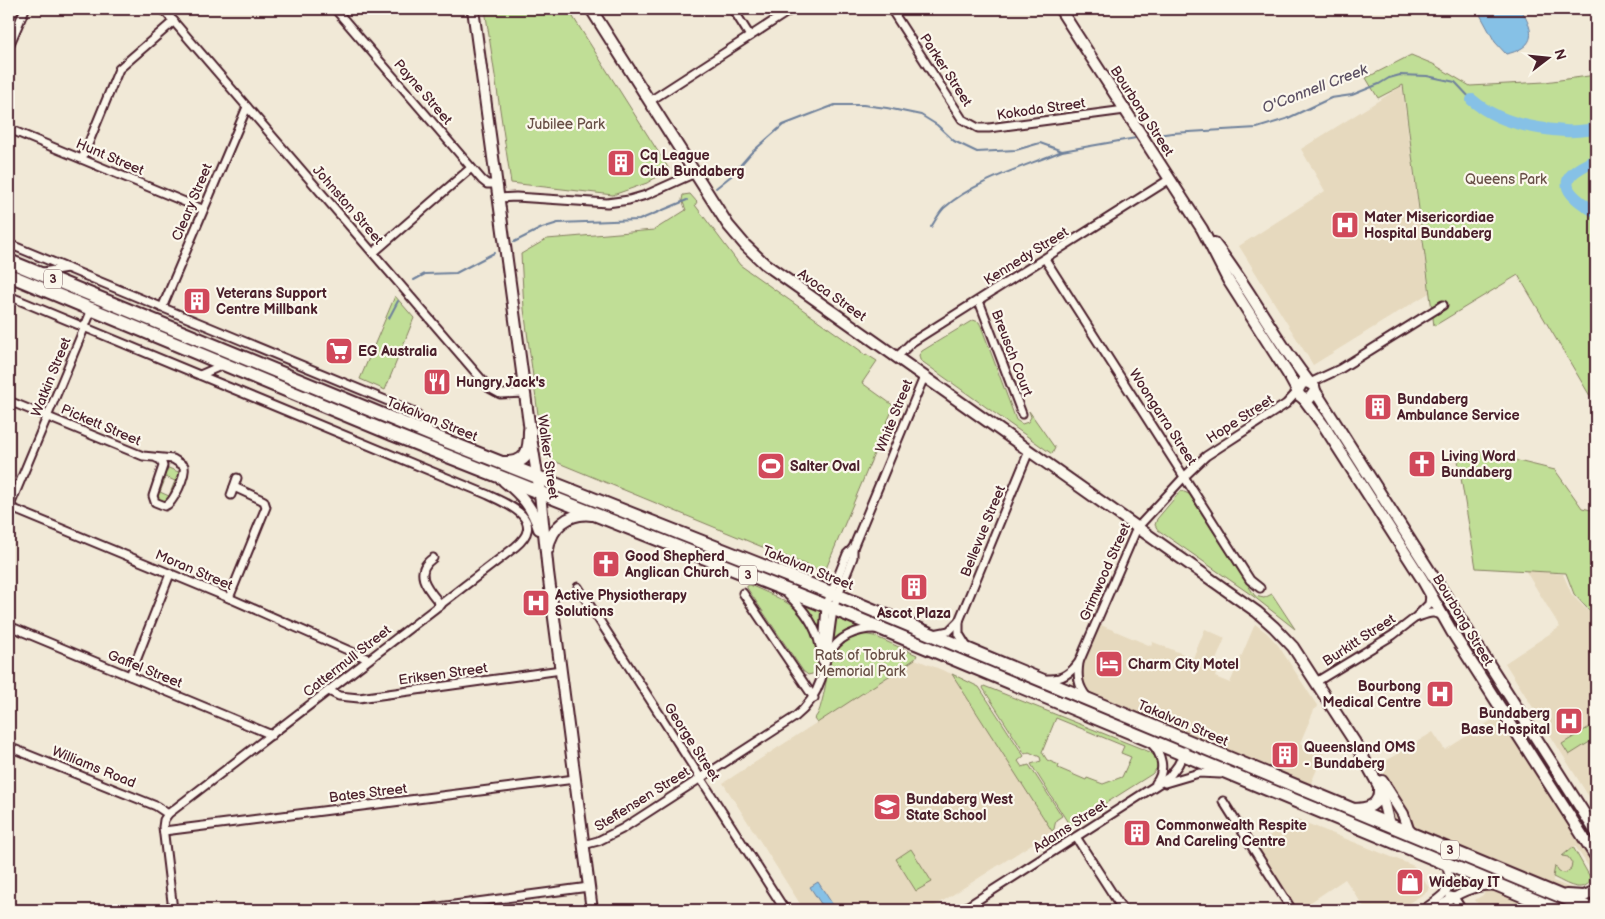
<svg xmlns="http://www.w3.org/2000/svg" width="1605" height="919" viewBox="0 0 1605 919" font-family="'Balsamiq Sans',sans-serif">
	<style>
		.built { fill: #e6d9be; fill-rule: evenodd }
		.green { fill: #c0de96; stroke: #857e60; fill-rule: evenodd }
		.water { fill: #86c1e6; stroke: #6e809b }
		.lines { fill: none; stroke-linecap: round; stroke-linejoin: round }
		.stream { stroke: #6e809b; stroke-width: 2 }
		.river { stroke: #86c1e6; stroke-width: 12 }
		.street-casing { stroke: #4a1f2b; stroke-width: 11 }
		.secondary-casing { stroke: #4a1f2b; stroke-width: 14 }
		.highway-casing { stroke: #4a1f2b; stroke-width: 16 }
		.street { stroke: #fbf7ec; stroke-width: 7 }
		.secondary { stroke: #fbf7ec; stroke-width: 10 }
		.highway { stroke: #fbf7ec; stroke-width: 12 }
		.labels { text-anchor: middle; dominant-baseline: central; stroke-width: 4.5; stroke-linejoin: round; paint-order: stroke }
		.shield { fill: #fbf7ec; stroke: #7f6065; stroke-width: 1 }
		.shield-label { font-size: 12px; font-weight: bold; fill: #4a1f2b }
		.street-label { font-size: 14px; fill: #4a1f2b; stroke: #fbf7ec }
		.park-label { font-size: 14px; fill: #684f46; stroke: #fbf7ec }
		.poi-label { font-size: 14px; font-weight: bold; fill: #4a1f2b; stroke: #fbf7ec; text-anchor: start }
		.water-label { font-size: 15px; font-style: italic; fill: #5c5063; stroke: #fbf7ec }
	</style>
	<rect width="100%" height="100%" fill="#f1e9d7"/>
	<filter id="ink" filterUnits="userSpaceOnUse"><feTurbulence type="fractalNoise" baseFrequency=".02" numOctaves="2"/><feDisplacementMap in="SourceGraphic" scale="10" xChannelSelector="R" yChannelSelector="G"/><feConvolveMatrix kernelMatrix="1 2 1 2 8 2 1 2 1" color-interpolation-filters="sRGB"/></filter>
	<g filter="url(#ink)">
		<!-- built -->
		<g class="built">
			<path d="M1402,86L1429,293L1313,365L1239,246L1325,191L1301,149Z"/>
			<path d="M1525,570L1563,574L1572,595L1596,619V808L1505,663L1560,627Z"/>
			<path d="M1096,623L1151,646L1153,642L1193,658L1205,629L1225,638L1216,660L1218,661L1213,672L1216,674L1215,677L1230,683L1255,624L1267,633L1278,645L1318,707L1314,710L1300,743L1324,753L1305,797L1065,698Z"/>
			<path d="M915,659L952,674L1052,831L929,910H804L723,783Z"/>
			<path d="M1503,713L1596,858V910H1482L1475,900L1483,895L1491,876L1576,909L1368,823L1382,786L1386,761L1433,732L1445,750ZM1575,846L1591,870L1594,877L1593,882L1589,888L1581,892L1553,881L1555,866L1559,871L1565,873L1571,869L1572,863L1568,857L1561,856Z"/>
			<path d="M1296,819L1414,866L1429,888L1427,892L1397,910H1366L1345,879L1299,910H1291L1251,847Z"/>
		</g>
		<!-- green -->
		<g class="green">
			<path d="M485,9H568L669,169L647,183L613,195L511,183Z"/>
			<path d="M1411,55L1433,64L1470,86L1545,82L1596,75V406L1518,275L1434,326L1403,85L1378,98L1366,78Z"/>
			<path d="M690,194L697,202L695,205L740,265L861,351V352L865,355L866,354L877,361L862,383L894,406L825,571L823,572L549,459L543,452L524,309L521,254L547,239L654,230L686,210L682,200L683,195Z"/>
			<path d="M395,296L414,318L385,390L360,379Z"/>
			<path d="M973,320L979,322L981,326L1016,420L1022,424L1028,422L1031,417L1029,411L1055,448L1052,454L920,360L919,355L922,351Z"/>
			<path d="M259,370L396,426L417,437L343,410Z"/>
			<path d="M1494,450L1518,461L1555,470L1582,508L1596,511V618L1574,594L1566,573L1476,568L1457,454Z"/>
			<path d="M166,467L181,473L170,499L167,503L159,502L155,493ZM166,477L175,481L169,496L160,492Z"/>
			<path d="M1182,491L1189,494L1255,596L1264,598L1272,594L1295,629L1253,596L1158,530L1155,525L1157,519L1179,493Z"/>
			<path d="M572,495L737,560L815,596L650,532L571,497Z"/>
			<path d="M750,585C783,600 809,608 818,647C820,656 821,666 816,673L808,675L803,671L747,588V586Z"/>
			<path d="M801,602L821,611L820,628L818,627Z"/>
			<path d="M837,617L859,627L833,643L836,618Z"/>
			<path d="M862,634L874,636L917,655L915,659L817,723L814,719C819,714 820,708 822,701C830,672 825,643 862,634Z"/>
			<path d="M940,643L1106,713L1169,742L938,648Z"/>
			<path d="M952,674L979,687L1024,756L1018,761L1022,767L1029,765L1062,816L1056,820L1054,829L1052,831Z"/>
			<path d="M984,686L1150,752L1158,760L1157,768L1152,774L1070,826L1031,764L1041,761L1040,757L1029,752L1025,754L983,688ZM1056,718L1124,746L1121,753L1131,757L1122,777L1103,784L1087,778L1086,780L1058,768L1059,765L1047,760L1042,752Z"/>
			<path d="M1596,723V738L1569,755L1562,744Z"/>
			<path d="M1195,753H1204L1386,829V831Z"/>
			<path d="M1573,847L1590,877L1589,883C1579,893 1564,882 1553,877L1555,866L1559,872L1565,873L1571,869L1572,863L1568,857L1562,856Z"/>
			<path d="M911,849L932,882L916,891L896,859Z"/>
			<path d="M1475,870L1491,872L1583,910H1569Z"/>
		</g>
		<!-- water -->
		<g class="water">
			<path d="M1477,9H1521C1528,22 1538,38 1522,48C1517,51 1512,53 1506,54L1495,42Z"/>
			<path d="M818,882L833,905L825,910L810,887Z"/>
		</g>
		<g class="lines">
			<!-- stream -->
			<g class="stream">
				<path d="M1150,136L1172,133L1257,128L1286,119L1331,98L1352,95L1379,84L1389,78L1400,75L1427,76L1455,82L1472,100"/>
				<path d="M716,188L731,176L751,153L783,125L835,105H863L887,108L921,115L937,125L954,141L977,152L1016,150L1040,143L1062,151L1136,138"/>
				<path d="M931,227C935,221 939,213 944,208C976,180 1024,167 1062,151"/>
				<path d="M514,242L542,228L558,223L639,220L687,200"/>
				<path d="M414,280L425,274L456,273L494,253"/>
				<path d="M389,318L398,301"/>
			</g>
			<!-- river -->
			<g class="river">
				<path d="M1472,100C1497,122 1533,129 1565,131C1576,132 1586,130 1596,129"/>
				<path d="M1596,160C1554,178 1562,192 1596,212"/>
			</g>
			<defs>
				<g id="street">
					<path d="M163,9L489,388L500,394L525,393"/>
					<path d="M335,9L482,180L487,184H496"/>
					<path d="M733,9L750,36"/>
					<path d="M891,9L962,119L978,128H989L1125,110"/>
					<path d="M9,46L25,9"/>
					<path d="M650,101L792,9"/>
					<path d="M9,129L202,209"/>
					<path d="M82,159L119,69L174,21"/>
					<path d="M498,198L516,197L607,203L629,200L646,195L695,173"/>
					<path d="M9,244L412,411L418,415L431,433"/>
					<path d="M373,253L471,168"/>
					<path d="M1045,259L1250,580L1260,588"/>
					<path d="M43,272L67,268"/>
					<path d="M9,296L486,494C508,504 548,520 515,547L168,814L164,820L163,827L173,910"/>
					<path d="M979,301L1022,414"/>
					<path d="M162,308L247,107"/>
					<path d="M897,357L912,342L1170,179"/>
					<path d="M200,375L223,365"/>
					<path d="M1310,383L1340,369L1443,305"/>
					<path d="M9,401L143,456L173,459L184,466C186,475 174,503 165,506L155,502L153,496L163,466L161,460L156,458"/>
					<path d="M231,495L237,478"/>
					<path d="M9,507L229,598L368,659"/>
					<path d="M9,508L93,307"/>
					<path d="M433,558C411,573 430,591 441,605"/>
					<path d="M578,587L785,910"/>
					<path d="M743,593L814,698"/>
					<path d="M788,595C804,609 816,626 820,646"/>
					<path d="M1430,595L1429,604L1415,618C1425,615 1434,609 1443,617"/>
					<path d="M229,598L266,507L264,501L260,499L234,487"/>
					<path d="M9,626L272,735"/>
					<path d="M934,634L949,631L959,621"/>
					<path d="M967,647L959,634V621L1029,451"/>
					<path d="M829,655C837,637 856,629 875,629"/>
					<path d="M822,661L826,606L847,554L853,548"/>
					<path d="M1079,663C1077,676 1078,686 1087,697"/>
					<path d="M130,676L170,574"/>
					<path d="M1048,679C1062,680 1071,673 1079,662L1137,528L1185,476L1206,456L1286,404L1298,391"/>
					<path d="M1316,682L1393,635L1415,618"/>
					<path d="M329,691L339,696L359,698L561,670"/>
					<path d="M1151,743C1162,754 1166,770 1156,783"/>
					<path d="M9,747L156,806L168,814"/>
					<path d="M1165,783L1199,773L1220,774"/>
					<path d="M1223,801L1292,910"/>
					<path d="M164,831L575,779"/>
					<path d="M1076,837L1123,910"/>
					<path d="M583,845L598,841L622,829L795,717C829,690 826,650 833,611C837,593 847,574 853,557V548L924,377"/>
					<path d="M1450,896L1454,897L1462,910"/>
					<path d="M416,910L589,887"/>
					<path d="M962,910L1169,777L1178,765L1185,751"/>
					<path d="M1423,910C1443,894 1457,892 1445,863"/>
					<path d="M1432,910C1451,899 1470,885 1493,886"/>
				</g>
				<g id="secondary">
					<path d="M473,9L530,431L540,493L548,572L592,910"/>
					<path d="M591,9L728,225L745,245L765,264L1257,612L1274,627L1293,647L1354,741L1380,788L1389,825"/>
					<path d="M1060,9L1202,229L1228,280L1288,374L1300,396L1304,399L1310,398L1315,391L1314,386L1307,382L1302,383L1298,390"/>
					<path d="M1214,243C1249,287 1274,338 1309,382"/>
					<path d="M1315,391L1596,832"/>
					<path d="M1304,399L1324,426L1422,579L1452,632L1596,857"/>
					<path d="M504,481C521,494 533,508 539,529"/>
					<path d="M548,549C551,527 569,512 592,515"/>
					<path d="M1382,781L1403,814L1408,829L1413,835"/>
					<path d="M1353,809C1367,809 1380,806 1379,789"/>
					<path d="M1566,895L1584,896L1596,891"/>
				</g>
				<g id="highway">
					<path d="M9,261L441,439L839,596L1594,910"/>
					<path d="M9,275L392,434L834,609L1558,910"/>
					<path d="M503,463C527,464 530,452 530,431"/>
				</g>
			</defs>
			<!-- street casing -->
			<use href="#street" class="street-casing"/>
			<!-- secondary casing -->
			<use href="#secondary" class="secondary-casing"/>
			<!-- highway casing -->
			<use href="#highway" class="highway-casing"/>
			<!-- street -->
			<use href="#street" class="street"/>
			<!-- secondary -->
			<use href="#secondary" class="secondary"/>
			<!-- highway -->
			<use href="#highway" class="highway"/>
		</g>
	</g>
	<!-- icons -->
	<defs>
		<symbol id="building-square" viewBox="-11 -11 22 22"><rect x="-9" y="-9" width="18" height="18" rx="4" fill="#d1495b" stroke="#fbf7ec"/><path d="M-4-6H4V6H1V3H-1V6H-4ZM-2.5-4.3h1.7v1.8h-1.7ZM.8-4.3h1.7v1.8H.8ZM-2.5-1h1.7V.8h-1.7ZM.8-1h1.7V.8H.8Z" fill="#fff"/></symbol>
		<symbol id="hospital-square" viewBox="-11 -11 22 22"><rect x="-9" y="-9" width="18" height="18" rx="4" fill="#d1495b" stroke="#fbf7ec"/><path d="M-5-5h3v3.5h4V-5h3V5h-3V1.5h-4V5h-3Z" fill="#fff"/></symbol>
		<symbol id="supermarket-square" viewBox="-11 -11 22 22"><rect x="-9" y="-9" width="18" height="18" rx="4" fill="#d1495b" stroke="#fbf7ec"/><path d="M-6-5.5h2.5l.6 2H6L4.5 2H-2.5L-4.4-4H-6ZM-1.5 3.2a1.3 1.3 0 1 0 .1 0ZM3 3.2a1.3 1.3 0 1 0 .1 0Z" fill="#fff"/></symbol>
		<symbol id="restaurant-square" viewBox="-11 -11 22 22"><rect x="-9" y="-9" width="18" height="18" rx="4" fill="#d1495b" stroke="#fbf7ec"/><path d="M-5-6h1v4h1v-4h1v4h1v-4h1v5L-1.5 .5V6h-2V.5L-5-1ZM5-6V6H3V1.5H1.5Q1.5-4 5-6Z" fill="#fff"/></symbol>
		<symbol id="church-square" viewBox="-11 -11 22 22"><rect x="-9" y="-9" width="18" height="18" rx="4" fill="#d1495b" stroke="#fbf7ec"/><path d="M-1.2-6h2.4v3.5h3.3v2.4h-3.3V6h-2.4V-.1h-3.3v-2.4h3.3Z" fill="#fff"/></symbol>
		<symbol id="stadium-square" viewBox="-11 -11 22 22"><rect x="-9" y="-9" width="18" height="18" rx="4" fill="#d1495b" stroke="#fbf7ec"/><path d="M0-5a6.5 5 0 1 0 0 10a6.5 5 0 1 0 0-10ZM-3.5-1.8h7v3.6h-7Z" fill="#fff"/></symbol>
		<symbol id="hotel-square" viewBox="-11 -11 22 22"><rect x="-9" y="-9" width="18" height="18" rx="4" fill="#d1495b" stroke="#fbf7ec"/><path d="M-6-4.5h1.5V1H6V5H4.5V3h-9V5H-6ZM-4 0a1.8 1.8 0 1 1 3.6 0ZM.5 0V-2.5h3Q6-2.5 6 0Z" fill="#fff"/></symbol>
		<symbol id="school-square" viewBox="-11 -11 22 22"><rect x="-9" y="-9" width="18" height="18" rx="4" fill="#d1495b" stroke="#fbf7ec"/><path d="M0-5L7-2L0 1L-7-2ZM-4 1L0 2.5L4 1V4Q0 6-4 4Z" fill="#fff"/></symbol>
		<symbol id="shop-square" viewBox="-11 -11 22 22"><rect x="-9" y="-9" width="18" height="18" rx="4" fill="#d1495b" stroke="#fbf7ec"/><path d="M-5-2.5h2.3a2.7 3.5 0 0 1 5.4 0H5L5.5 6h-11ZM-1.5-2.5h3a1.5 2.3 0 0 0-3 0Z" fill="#fff"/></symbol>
	</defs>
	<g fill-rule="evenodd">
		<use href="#building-square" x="605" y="147" width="32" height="32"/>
		<use href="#hospital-square" x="1329" y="209" width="32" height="32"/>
		<use href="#building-square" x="181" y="285" width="32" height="32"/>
		<use href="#supermarket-square" x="323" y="335" width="32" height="32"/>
		<use href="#restaurant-square" x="421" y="366" width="32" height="32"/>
		<use href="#building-square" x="1362" y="391" width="32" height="32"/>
		<use href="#church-square" x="1406" y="448" width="32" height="32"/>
		<use href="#stadium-square" x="755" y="450" width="32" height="32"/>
		<use href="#church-square" x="590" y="548" width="32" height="32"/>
		<use href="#building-square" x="898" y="571" width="32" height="32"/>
		<use href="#hospital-square" x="520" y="587" width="32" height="32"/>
		<use href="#hotel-square" x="1093" y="648" width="32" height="32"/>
		<use href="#hospital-square" x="1424" y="678" width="32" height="32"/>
		<use href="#hospital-square" x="1553" y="705" width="32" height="32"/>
		<use href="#building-square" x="1269" y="739" width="32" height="32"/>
		<use href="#school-square" x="871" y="791" width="32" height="32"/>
		<use href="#building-square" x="1121" y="817" width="32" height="32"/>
		<use href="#shop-square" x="1394" y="866" width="32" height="32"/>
	</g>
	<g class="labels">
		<!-- shield labels -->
		<g class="shield">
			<rect x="44" y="269.5" width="18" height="19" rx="4"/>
			<rect x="739" y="565.5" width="18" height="19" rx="4"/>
			<rect x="1441" y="840.5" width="18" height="19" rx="4"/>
		</g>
		<g class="shield-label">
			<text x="53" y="279">3</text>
			<text x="748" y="575">3</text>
			<text x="1450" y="850">3</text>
		</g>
		<!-- street labels -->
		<g class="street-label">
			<text transform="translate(946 70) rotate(57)">Parker Street</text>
			<text transform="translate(423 92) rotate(49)">Payne Street</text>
			<text transform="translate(1041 109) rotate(-8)">Kokoda Street</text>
			<text transform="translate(1142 111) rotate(57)">Bourbong Street</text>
			<text transform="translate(110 157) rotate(23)">Hunt Street</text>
			<text transform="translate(192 202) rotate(-67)">Cleary Street</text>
			<text transform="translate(348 205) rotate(49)">Johnston Street</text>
			<text transform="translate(1026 256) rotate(-32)">Kennedy Street</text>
			<text transform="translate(832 295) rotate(35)">Avoca Street</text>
			<text transform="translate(1012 353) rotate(69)">Breusch Court</text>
			<text transform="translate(51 377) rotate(-68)">Watkin Street</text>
			<text transform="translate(894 416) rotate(-68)">White Street</text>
			<text transform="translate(1163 417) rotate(57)">Woongarra Street</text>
			<text transform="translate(432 419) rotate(22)">Takalvan Street</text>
			<text transform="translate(1240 419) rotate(-33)">Hope Street</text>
			<text transform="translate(101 425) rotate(23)">Pickett Street</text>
			<text transform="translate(548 457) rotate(82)">Walker Street</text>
			<text transform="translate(983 531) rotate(-68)">Bellevue Street</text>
			<text transform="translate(808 568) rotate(22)">Takalvan Street</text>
			<text transform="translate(194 570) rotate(23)">Moran Street</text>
			<text transform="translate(1105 572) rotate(-66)">Grimwood Street</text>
			<text transform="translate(1463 620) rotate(59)">Bourbong Street</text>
			<text transform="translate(1359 640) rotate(-33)">Burkitt Street</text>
			<text transform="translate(347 661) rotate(-38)">Cattermull Street</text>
			<text transform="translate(145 669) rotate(22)">Gaffel Street</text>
			<text transform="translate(443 674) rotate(-8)">Eriksen Street</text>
			<text transform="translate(1183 723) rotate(23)">Takalvan Street</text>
			<text transform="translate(692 742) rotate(57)">George Street</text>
			<text transform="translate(94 767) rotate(22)">Williams Road</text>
			<text transform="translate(368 793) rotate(-7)">Bates Street</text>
			<text transform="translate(642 799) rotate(-32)">Steffensen Street</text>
			<text transform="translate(1070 826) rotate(-33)">Adams Street</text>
		</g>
		<!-- park labels -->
		<g class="park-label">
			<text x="566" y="124">Jubilee Park</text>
			<text x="1506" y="179">Queens Park</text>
			<text x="860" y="655">Rats of Tobruk<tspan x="860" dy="16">Memorial Park</tspan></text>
		</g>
		<!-- poi labels -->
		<g class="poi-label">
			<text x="640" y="155">Cq League<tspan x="640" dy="16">Club Bundaberg</tspan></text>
			<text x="1364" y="217">Mater Misericordiae<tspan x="1364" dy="16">Hospital Bundaberg</tspan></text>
			<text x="216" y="293">Veterans Support<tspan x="216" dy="16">Centre Millbank</tspan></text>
			<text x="358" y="351">EG Australia</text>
			<text x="456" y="382">Hungry Jack's</text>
			<text x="1397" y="399">Bundaberg<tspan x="1397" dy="16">Ambulance Service</tspan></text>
			<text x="1441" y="456">Living Word<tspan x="1441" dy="16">Bundaberg</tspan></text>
			<text x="790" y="466">Salter Oval</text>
			<text x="625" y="556">Good Shepherd<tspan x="625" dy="16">Anglican Church</tspan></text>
			<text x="555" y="595">Active Physiotherapy<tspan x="555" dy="16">Solutions</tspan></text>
			<text x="914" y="613" text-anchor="middle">Ascot Plaza</text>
			<text x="1128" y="664">Charm City Motel</text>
			<text x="1421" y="686" text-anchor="end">Bourbong<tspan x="1421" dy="16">Medical Centre</tspan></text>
			<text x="1550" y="713" text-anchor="end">Bundaberg<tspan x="1550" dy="16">Base Hospital</tspan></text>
			<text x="1304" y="747">Queensland OMS<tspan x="1304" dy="16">- Bundaberg</tspan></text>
			<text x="906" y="799">Bundaberg West<tspan x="906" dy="16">State School</tspan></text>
			<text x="1156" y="825">Commonwealth Respite<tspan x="1156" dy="16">And Careling Centre</tspan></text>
			<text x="1429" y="882">Widebay IT</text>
		</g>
		<!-- water labels -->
		<g class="water-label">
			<text transform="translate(1315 89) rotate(-21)">O'Connell Creek</text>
		</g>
	</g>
	<!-- margin -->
	<rect width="1605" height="919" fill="none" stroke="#fbf7ec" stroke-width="30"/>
	<rect x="15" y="15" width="1575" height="889" fill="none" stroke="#4a1f2b" stroke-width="2" filter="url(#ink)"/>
	<!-- north arrow -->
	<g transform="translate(1548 58) rotate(74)" stroke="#fbf7ec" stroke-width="4" paint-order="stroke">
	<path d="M0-4L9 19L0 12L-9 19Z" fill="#4a1f2b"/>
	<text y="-8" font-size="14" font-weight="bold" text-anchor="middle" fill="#4a1f2b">N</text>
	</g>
</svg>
